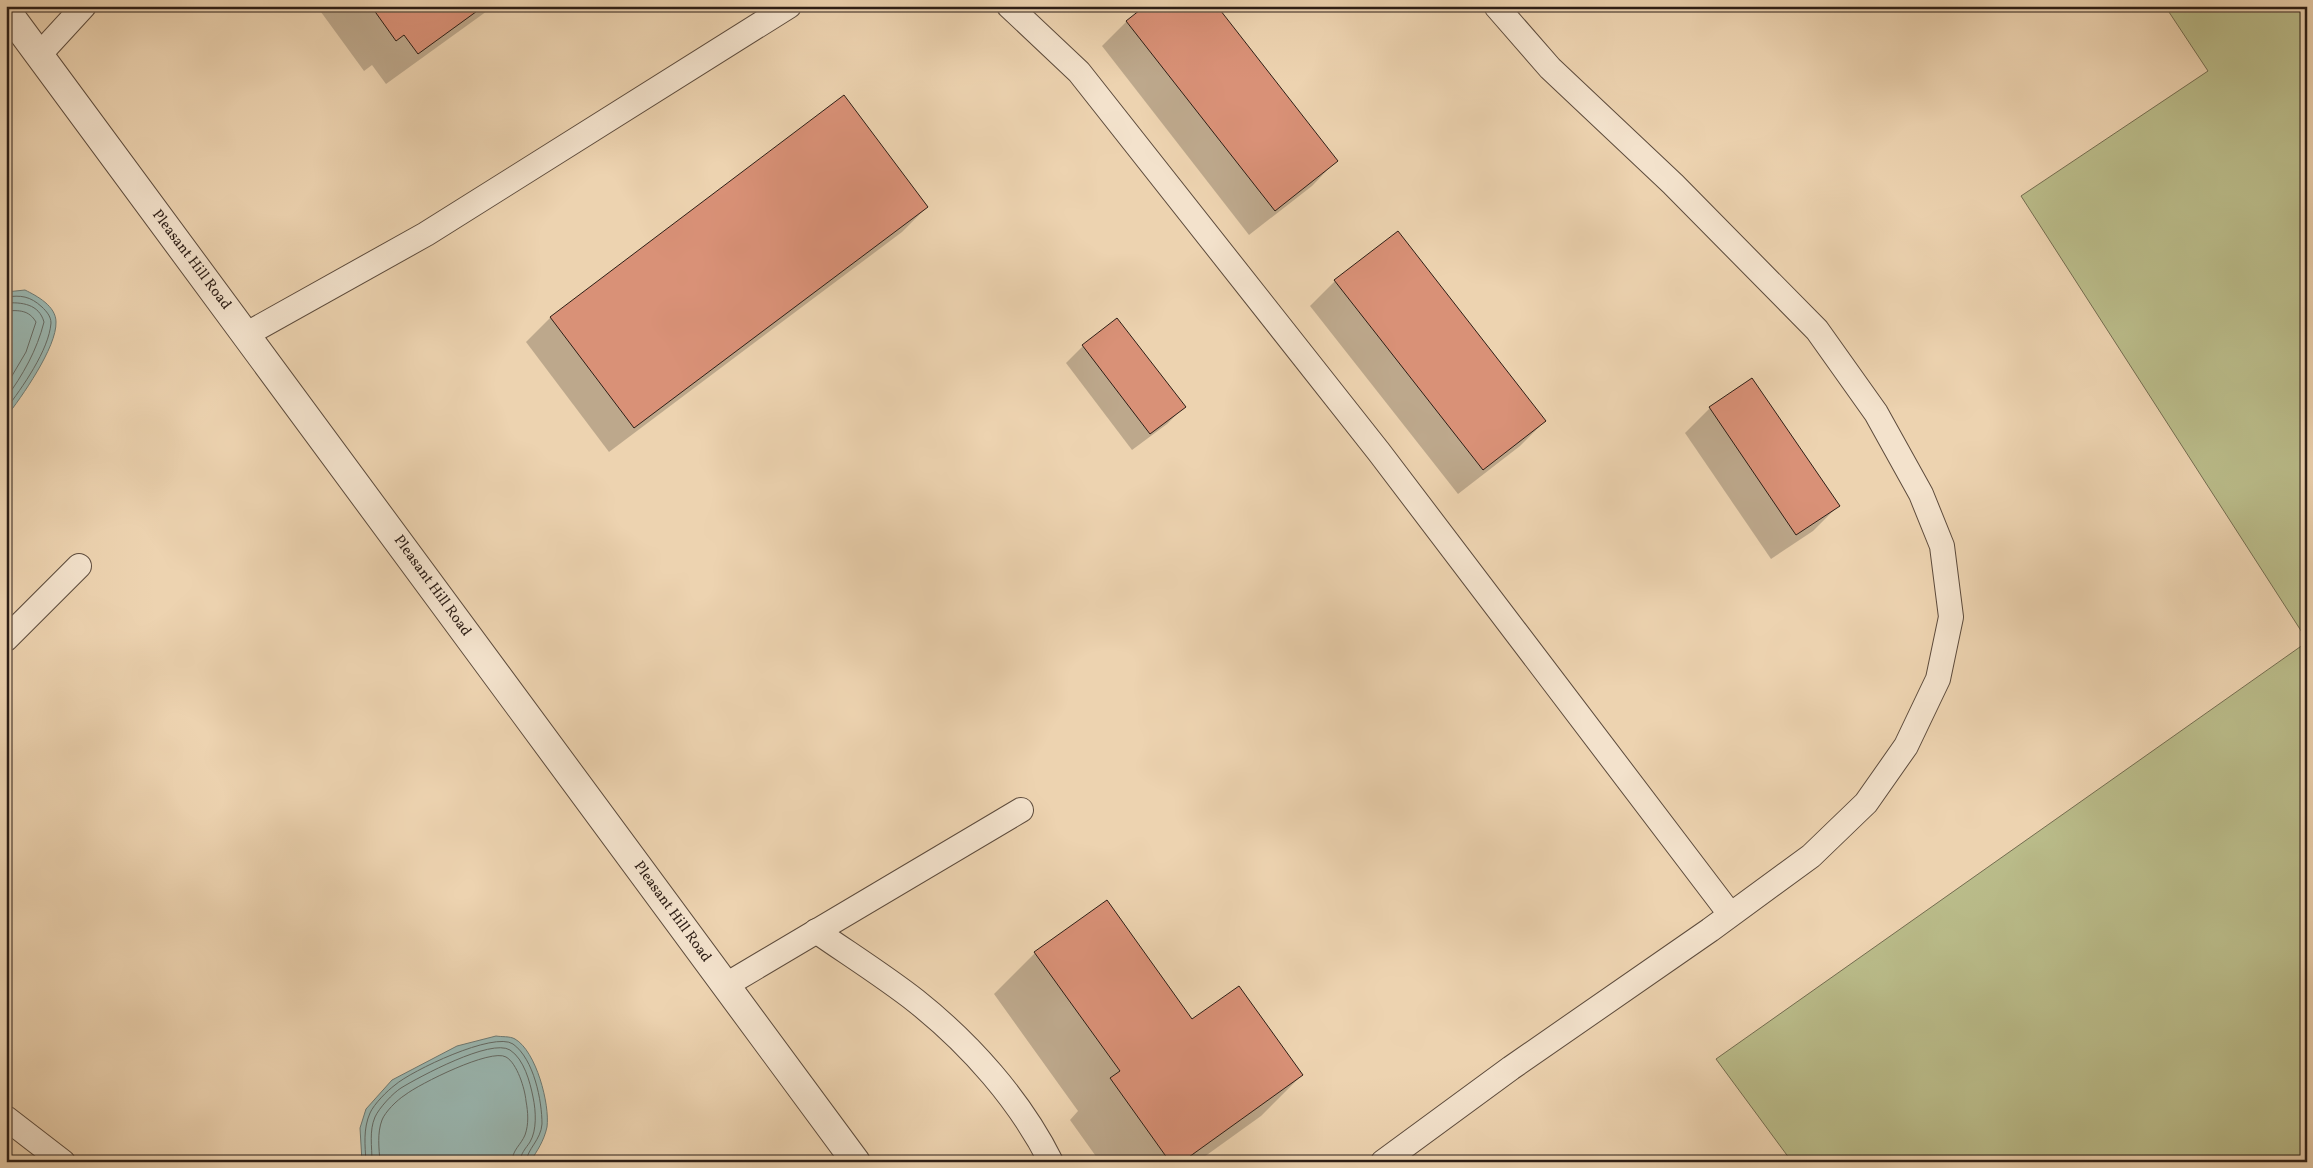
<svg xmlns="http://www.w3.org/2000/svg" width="2313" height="1168" viewBox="0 0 2313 1168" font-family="Vollkorn,serif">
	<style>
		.green { fill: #babc8a; stroke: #746d50 }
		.water { fill: #9ab7b1; stroke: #6e7a73 }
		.shadow { fill: #0003 }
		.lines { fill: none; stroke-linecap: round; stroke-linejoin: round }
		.shore { stroke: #646a64; stroke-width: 1 }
		.building { fill: #d99177; stroke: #2d1e16 }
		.service-casing { stroke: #5d4b3c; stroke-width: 26 }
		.tertiary-casing { stroke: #5d4b3c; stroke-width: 30 }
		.service { stroke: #f3e2cc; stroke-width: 24 }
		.tertiary { stroke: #f3e2cc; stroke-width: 28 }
		.labels { text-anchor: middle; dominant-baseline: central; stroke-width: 4.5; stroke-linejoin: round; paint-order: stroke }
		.street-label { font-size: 15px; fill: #2d1e16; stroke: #f3e2cc }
	</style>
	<rect width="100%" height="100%" fill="#edd3b0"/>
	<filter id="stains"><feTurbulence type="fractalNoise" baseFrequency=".004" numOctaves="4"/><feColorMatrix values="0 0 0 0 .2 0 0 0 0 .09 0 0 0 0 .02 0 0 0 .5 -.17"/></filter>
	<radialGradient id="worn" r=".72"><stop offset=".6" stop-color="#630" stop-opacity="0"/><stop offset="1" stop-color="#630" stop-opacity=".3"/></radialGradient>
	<!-- green -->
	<g class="green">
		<path d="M2165,6H2307V640L2021,196L2208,71Z"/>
		<path d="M2307,642V1162H1792L1716,1059Z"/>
	</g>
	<!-- water -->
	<g class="water">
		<path d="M25,290C37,296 56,306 56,322C57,347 21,398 6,417V292Z"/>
		<path d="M496,1036C501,1037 510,1036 515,1039C536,1051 550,1104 547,1127C544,1141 537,1151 530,1162H362L360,1128L366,1109L392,1080L457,1046Z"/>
	</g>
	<!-- shadow -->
	<g class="shadow">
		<path d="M327,6H494L386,84L372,65L364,71L321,12Z"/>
		<path d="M1127,21L1336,161L1312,186L1249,235L1102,46Z"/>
		<path d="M844,97L927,207L902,232L609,452L526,342L550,318Z"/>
		<path d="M1335,281L1545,421L1520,446L1458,494L1310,306Z"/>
		<path d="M1117,319L1184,407L1167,424L1132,450L1066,363L1083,346Z"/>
		<path d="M1752,380L1838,506L1813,531L1771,559L1685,433L1710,408Z"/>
		<path d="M1035,953L1192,1021L1302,1075L1261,1116L1197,1162H1100L1070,1120L1078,1111L994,994Z"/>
	</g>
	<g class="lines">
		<!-- shore -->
		<g class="shore">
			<path d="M6,297C21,295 30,296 42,307C46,311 51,316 51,323C49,350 22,388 6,409"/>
			<path d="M6,303C22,302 39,304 44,322C37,350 23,375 6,398"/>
			<path d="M6,311C19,310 29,310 36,322L26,352L6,386"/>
			<path d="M366,1162C365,1145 363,1129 370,1113C374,1104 387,1091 395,1085C411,1071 494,1031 513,1044C534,1059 542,1101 542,1124C541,1140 527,1149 526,1162"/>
			<path d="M372,1162C372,1146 369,1131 375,1117C379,1108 393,1093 401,1088C419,1077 491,1038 510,1050C524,1059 530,1082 533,1097C536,1111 537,1130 530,1142C526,1148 520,1154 520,1162"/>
			<path d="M380,1162C379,1148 377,1133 382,1120C385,1112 397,1100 405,1095C419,1084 491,1048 506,1057C517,1063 525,1089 526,1101C528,1112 529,1124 525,1135C521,1145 512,1150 512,1162"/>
		</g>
	</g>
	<!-- building -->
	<g class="building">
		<path d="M371,6H484L418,54L404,35L396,41Z"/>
		<path d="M1145,6H1217L1338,161L1275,211L1126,21Z"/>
		<path d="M844,95L928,207L634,428L550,317Z"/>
		<path d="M1398,231L1546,421L1483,470L1334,280Z"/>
		<path d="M1117,318L1186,407L1150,434L1082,345Z"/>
		<path d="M1752,378L1840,506L1796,535L1709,407Z"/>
		<path d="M1107,900L1192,1019L1239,986L1303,1075L1182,1162H1170L1110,1078L1120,1071L1034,952Z"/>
	</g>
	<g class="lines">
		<defs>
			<g id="service">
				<path d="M1009,6L1079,72L1379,452L1730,914"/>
				<path d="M39,55L84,6"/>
				<path d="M247,334L426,234L789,6"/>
				<path d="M6,639L79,566"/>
				<path d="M816,931C849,954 884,976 916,1001C970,1044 1020,1100 1051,1162"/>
				<path d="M726,985L1021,810"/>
				<path d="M6,1118L63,1162"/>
				<path d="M1383,1162L1511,1068L1710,930L1811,856L1866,803L1906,746L1938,679L1951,617L1942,546L1921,494L1876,413L1817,330L1673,184L1550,68L1496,6"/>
			</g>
			<path id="tertiary" d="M6,10L856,1162"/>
		</defs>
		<!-- service casing -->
		<use href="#service" class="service-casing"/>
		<!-- tertiary casing -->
		<use href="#tertiary" class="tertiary-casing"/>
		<!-- service -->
		<use href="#service" class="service"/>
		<!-- tertiary -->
		<use href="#tertiary" class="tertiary"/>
	</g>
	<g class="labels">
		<!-- street labels -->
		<g class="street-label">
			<text transform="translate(191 260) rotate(53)">Pleasant Hill Road</text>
			<text transform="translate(432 586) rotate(54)">Pleasant Hill Road</text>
			<text transform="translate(672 912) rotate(54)">Pleasant Hill Road</text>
		</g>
	</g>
	<!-- margin -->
	<rect width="2313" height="1168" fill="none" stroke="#edd3b0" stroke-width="25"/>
	<rect x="8" y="8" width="2298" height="1153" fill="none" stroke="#2d1e16" stroke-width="2.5"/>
	<rect x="12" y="12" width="2288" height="1143" fill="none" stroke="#2d1e16"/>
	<rect width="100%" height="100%" filter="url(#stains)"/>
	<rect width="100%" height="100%" fill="url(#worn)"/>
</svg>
